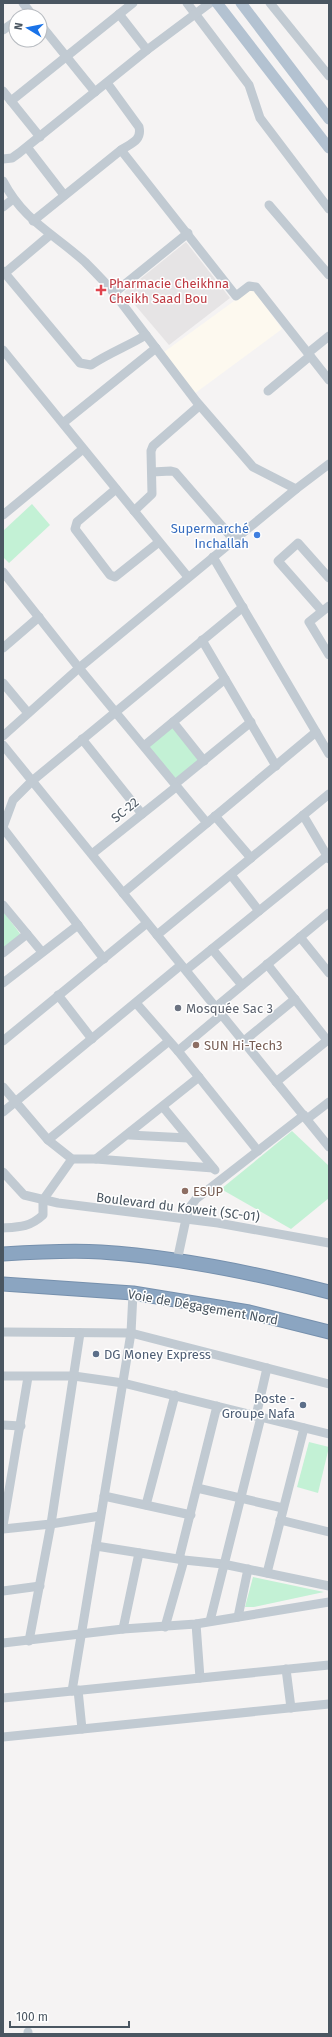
<svg xmlns="http://www.w3.org/2000/svg" width="332" height="2037" viewBox="0 0 332 2037" font-family="'Fira Sans',sans-serif">
	<style>
		.commercial { fill: #fdf9ef }
		.education { fill: #e6e4e5 }
		.green { fill: #c3f1d5 }
		.lines { fill: none; stroke-linecap: round; stroke-linejoin: round }
		.highway-casing { stroke: #7690ad; stroke-width: 15 }
		.minor { stroke: #c1cad2; stroke-width: 9 }
		.major { stroke: #b3c2d1; stroke-width: 11 }
		.highway { stroke: #8ba5c1; stroke-width: 13 }
		.health-dot { fill: #e0444e; stroke: #fff; stroke-width: 1.5 }
		.shop-dot { fill: #3f7fe0; stroke: #fff; stroke-width: 1.5 }
		.worship-dot { fill: #6b7280; stroke: #fff; stroke-width: 1.5 }
		.education-dot { fill: #8d6e63; stroke: #fff; stroke-width: 1.5 }
		.service-dot { fill: #5c6f8a; stroke: #fff; stroke-width: 1.5 }
		.labels { text-anchor: middle; dominant-baseline: central; stroke-width: 3; stroke-linejoin: round; paint-order: stroke }
		.health-label { font-size: 13px; fill: #be3a42; stroke: #fff; text-anchor: start }
		.shop-label { font-size: 13px; fill: #366cbe; stroke: #fff; text-anchor: end }
		.street-label { font-size: 13px; fill: #4a5661; stroke: #fff }
		.worship-label { font-size: 13px; fill: #5b616d; stroke: #fff; text-anchor: start }
		.education-label { font-size: 13px; fill: #785e54; stroke: #fff; text-anchor: start }
		.service-label { font-size: 13px; fill: #4e5e75; stroke: #fff; text-anchor: start }
	</style>
	<rect width="100%" height="100%" fill="#f5f3f3"/>
	<!-- commercial -->
	<path class="commercial" d="M252,288L282,329L194,394L164,352Z"/>
	<!-- education -->
	<path class="education" d="M186,242L230,298L169,345L124,292Z"/>
	<!-- green -->
	<g class="green">
		<path d="M32,504L50,525L9,563L3,557V531Z"/>
		<path d="M176,724L202,759L174,781L148,747Z"/>
		<path d="M3,911L21,935L3,950Z"/>
		<path d="M292,1131L329,1166V1198L291,1229L221,1189Z"/>
		<path d="M309,1442L329,1447L318,1493L297,1487Z"/>
		<path d="M253,1577L324,1592L254,1607H245Z"/>
	</g>
	<g class="lines">
		<defs>
			<g id="highway">
				<path d="M3,1254C35,1252 68,1250 101,1252C177,1257 255,1273 329,1292"/>
				<path d="M3,1284L133,1293L249,1312L329,1332"/>
			</g>
		</defs>
		<!-- highway casing -->
		<use href="#highway" class="highway-casing"/>
		<!-- minor -->
		<g class="minor">
			<path d="M23,3L33,16"/>
			<path d="M187,3L249,85L260,118L329,209"/>
			<path d="M270,3L329,76"/>
			<path d="M119,14L147,50"/>
			<path d="M40,24L95,92"/>
			<path d="M3,30L16,21"/>
			<path d="M107,83L139,127C142,140 132,143 121,150L236,296L249,286L256,287L329,380"/>
			<path d="M3,91L40,137"/>
			<path d="M11,101L133,3"/>
			<path d="M27,147L64,195"/>
			<path d="M3,159L12,158L19,153L147,50L210,3"/>
			<path d="M3,181C24,221 53,233 85,262C95,272 105,282 114,293"/>
			<path d="M269,205L329,275"/>
			<path d="M3,207L13,199"/>
			<path d="M33,221L121,150"/>
			<path d="M188,233L114,293L196,401L253,467L296,489"/>
			<path d="M3,271L80,363L91,365C109,353 128,346 146,335"/>
			<path d="M5,273L50,235"/>
			<path d="M3,350L188,577"/>
			<path d="M308,353L329,336"/>
			<path d="M268,391L310,356"/>
			<path d="M63,423L156,348"/>
			<path d="M152,472L171,471L175,472L234,540"/>
			<path d="M116,489L77,522L75,529L110,575L115,577L159,542"/>
			<path d="M134,511L152,494L151,451L153,446L199,406"/>
			<path d="M3,515L83,449"/>
			<path d="M213,557L329,754"/>
			<path d="M3,572L79,668L207,823"/>
			<path d="M329,606L309,622L329,655"/>
			<path d="M322,611L278,561L298,543L329,578"/>
			<path d="M202,640L276,766"/>
			<path d="M3,648L39,617"/>
			<path d="M3,683L28,713"/>
			<path d="M173,722L204,761"/>
			<path d="M3,736L79,668L296,489L329,464"/>
			<path d="M82,739L142,814"/>
			<path d="M3,745L329,1147"/>
			<path d="M144,746L225,679"/>
			<path d="M175,784L251,722"/>
			<path d="M303,815L329,859"/>
			<path d="M215,816L251,858"/>
			<path d="M3,827L13,800L32,781L243,607"/>
			<path d="M3,828L104,959"/>
			<path d="M92,854L176,787"/>
			<path d="M231,875L259,911"/>
			<path d="M123,893L316,732"/>
			<path d="M3,905L42,952"/>
			<path d="M157,935L329,794"/>
			<path d="M300,937L329,973"/>
			<path d="M212,949L242,985"/>
			<path d="M3,953L27,934"/>
			<path d="M267,964L327,1040"/>
			<path d="M186,970L327,856"/>
			<path d="M3,983L78,925"/>
			<path d="M58,995L92,1039"/>
			<path d="M136,1003L178,1051L258,1151"/>
			<path d="M216,1007L329,913"/>
			<path d="M3,1041L147,923"/>
			<path d="M244,1041L295,999"/>
			<path d="M178,1051L222,1014"/>
			<path d="M276,1082L329,1039"/>
			<path d="M3,1087L48,1140L72,1159H96L213,1168"/>
			<path d="M163,1107L215,1170"/>
			<path d="M3,1112L181,965"/>
			<path d="M307,1119L329,1102"/>
			<path d="M129,1135L188,1138"/>
			<path d="M48,1140L169,1041"/>
			<path d="M96,1159L199,1077"/>
			<path d="M3,1172L24,1195L58,1203L218,1223L329,1243"/>
			<path d="M3,1228C20,1227 30,1227 43,1215V1200L72,1159"/>
			<path d="M177,1261L186,1219L190,1207L196,1199L304,1115"/>
			<path d="M3,1332L131,1333L329,1384"/>
			<path d="M3,1376H74L123,1383L329,1434"/>
			<path d="M256,1416L267,1368"/>
			<path d="M3,1425L21,1426"/>
			<path d="M197,1488L283,1508"/>
			<path d="M104,1496L191,1515"/>
			<path d="M146,1505L175,1395"/>
			<path d="M280,1520L329,1532"/>
			<path d="M3,1526L28,1377"/>
			<path d="M3,1529L51,1524L100,1516"/>
			<path d="M96,1546L184,1560L223,1564L329,1586"/>
			<path d="M179,1559L217,1406"/>
			<path d="M267,1573L304,1428"/>
			<path d="M3,1591L40,1586"/>
			<path d="M238,1617L248,1569"/>
			<path d="M210,1621L261,1417"/>
			<path d="M196,1624L200,1678"/>
			<path d="M165,1627L184,1560"/>
			<path d="M123,1629L139,1553"/>
			<path d="M29,1641L51,1524L80,1333"/>
			<path d="M3,1643L123,1629L196,1624L329,1602"/>
			<path d="M286,1669L291,1708"/>
			<path d="M78,1690L82,1729"/>
			<path d="M72,1691L131,1333L133,1293"/>
			<path d="M3,1698L329,1665"/>
			<path d="M3,1737L329,1704"/>
			<path d="M28,2032V2034"/>
		</g>
		<!-- major -->
		<g class="major">
			<path d="M217,3L329,148"/>
			<path d="M241,3L329,119"/>
		</g>
		<!-- highway -->
		<use href="#highway" class="highway"/>
	</g>
	<!-- markers -->
	<path class="health-dot" d="M99 284h4v4h4v4h-4v4h-4v-4h-4v-4h4z"/>
	<circle class="shop-dot" cx="257" cy="535" r="4"/>
	<circle class="worship-dot" cx="178" cy="1008" r="4"/>
	<g class="education-dot">
		<circle cx="196" cy="1045" r="4"/>
		<circle cx="185" cy="1191" r="4"/>
	</g>
	<g class="service-dot">
		<circle cx="96" cy="1354" r="4"/>
		<circle cx="303" cy="1405" r="4"/>
	</g>
	<g class="labels">
		<!-- health labels -->
		<g class="health-label">
			<text x="109" y="283">Pharmacie Cheikhna<tspan x="109" dy="15">Cheikh Saad Bou</tspan></text>
		</g>
		<!-- shop labels -->
		<g class="shop-label">
			<text x="249" y="528">Supermarché<tspan x="249" dy="15">Inchallah</tspan></text>
		</g>
		<!-- street labels -->
		<g class="street-label">
			<text transform="translate(125 810) rotate(-39)">SC-22</text>
			<text transform="translate(178 1207) rotate(7)">Boulevard du Koweit (SC-01)</text>
			<text transform="translate(203 1307) rotate(10)">Voie de Dégagement Nord</text>
		</g>
		<!-- worship labels -->
		<g class="worship-label">
			<text x="186" y="1008">Mosquée Sac 3</text>
		</g>
		<!-- education labels -->
		<g class="education-label">
			<text x="204" y="1045">SUN Hi-Tech3</text>
			<text x="193" y="1191">ESUP</text>
		</g>
		<!-- service labels -->
		<g class="service-label">
			<text x="104" y="1354">DG Money Express</text>
			<text x="295" y="1398" text-anchor="end">Poste -<tspan x="295" dy="15">Groupe Nafa</tspan></text>
		</g>
	</g>
	<!-- border -->
	<rect width="332" height="2037" fill="none" stroke="#4a5661" stroke-width="8"/>
	<!-- north arrow -->
	<g transform="translate(28 28) rotate(280)"><circle r="19" fill="#ffffff" stroke="#b7bbc0"/>
	<path d="M0-3L7 15L0 10L-7 15Z" fill="#1a73e8"/>
	<text y="-6" font-size="11" font-weight="bold" text-anchor="middle" fill="#4a5661">N</text>
	</g>
	<!-- scale -->
	<path d="M10 2021v6h119v-6" fill="none" stroke="#4a5661" stroke-width="2"/>
	<text x="16" y="2021" font-size="12" fill="#4a5661" stroke="#ffffff" stroke-width="3" paint-order="stroke">100 m</text>
</svg>
